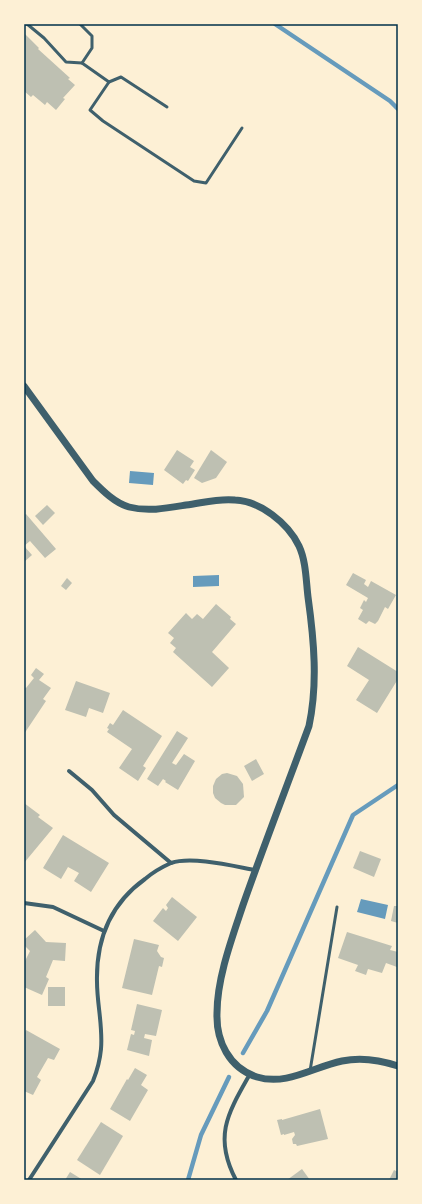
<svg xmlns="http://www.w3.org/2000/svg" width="422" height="1204" viewBox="0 0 422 1204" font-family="Inter,sans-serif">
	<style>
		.water { fill: #669bbc }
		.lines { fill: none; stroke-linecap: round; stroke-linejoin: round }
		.stream { stroke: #669bbc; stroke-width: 4.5 }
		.building { fill: #bec0b2 }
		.service { stroke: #3f606c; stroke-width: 3 }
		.minor { stroke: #3f606c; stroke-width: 4 }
		.tertiary { stroke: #3f606c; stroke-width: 7 }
		.neatline { fill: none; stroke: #003049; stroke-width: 1.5 }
	</style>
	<rect width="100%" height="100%" fill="#fdf0d5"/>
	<!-- water -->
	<g class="water">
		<path d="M130,471L154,473L153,485L129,483Z"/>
		<path d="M219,575V586L193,587V576Z"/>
		<path d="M361,899L388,905L385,919L357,912Z"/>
	</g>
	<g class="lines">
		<!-- stream -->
		<g class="stream">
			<path d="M275,24L390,101L398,109"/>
			<path d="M243,1053L267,1011L353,815L398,785"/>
			<path d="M188,1180L201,1135L229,1077"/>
		</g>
	</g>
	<!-- building -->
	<g class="building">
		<path d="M24,33L39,48L38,49L70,78L68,79L75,85L63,98L65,99L56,110L47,102L45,105L33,95L31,97L24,91Z"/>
		<path d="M177,450L194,461L190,467L195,470L188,481L186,480L183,484L164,470Z"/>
		<path d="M211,450L227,462L216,478L202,483L194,478Z"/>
		<path d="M47,505L55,513L43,525L35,516Z"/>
		<path d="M26,514L56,549L45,558L30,541L24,546L32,555L24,562V515Z"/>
		<path d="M353,573L366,580L364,584L368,587L371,581L396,595L388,609L385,607L378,621L375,624L369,621L366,624L358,619L363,610L360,608L364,600L366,602L368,598L346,585Z"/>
		<path d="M67,578L72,583L66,590L61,586Z"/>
		<path d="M216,604L231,617L230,619L236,624L212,652L229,668L212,687L173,652L176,648L170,643L174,638L168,633L186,613L192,619L197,614L203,619Z"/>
		<path d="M358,647L398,672V679L377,713L356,700L369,680L347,666Z"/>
		<path d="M36,668L44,674L39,680L51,688L43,699L46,701L24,734V687L26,688L34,678L31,675Z"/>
		<path d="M76,681L110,693L103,713L89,708L86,717L65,710Z"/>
		<path d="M123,710L162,736L143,766L146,768L138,781L119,768L132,749L107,732L109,729L107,728L110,723L113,725Z"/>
		<path d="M177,731L188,738L172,763L176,765L184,754L195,761L178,790L165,782L166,781L163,779L158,786L147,779Z"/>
		<path d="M256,759L264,774L252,781L244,766Z"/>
		<path d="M227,773L237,776L243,784L244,797L236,805H225L221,803L215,798L213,793V786L216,779L222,774Z"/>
		<path d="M24,803L40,815L38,817L53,828L24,863Z"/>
		<path d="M63,835L109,863L91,892L74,881L79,873L68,867L61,879L43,868Z"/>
		<path d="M360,851L381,859L374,877L353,868Z"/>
		<path d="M172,897L197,917L178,941L153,921L163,908L166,911L168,908L166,905Z"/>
		<path d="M394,906H398V923L391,921Z"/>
		<path d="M35,930L46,942L66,943L65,961L53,960L46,977L49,979L42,995L24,987V963L30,951L24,945V940Z"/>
		<path d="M347,932L392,946L390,950L398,952L397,967L386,963L382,973L368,969L366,975L355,971L358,965L338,958Z"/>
		<path d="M134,939L159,945L157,951L161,957L164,958L162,967L159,966L152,995L122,988Z"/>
		<rect x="48" y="987" width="17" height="19"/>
		<path d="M137,1004L162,1010L156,1036L145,1034L144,1038L152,1040L149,1056L127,1050L131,1034L134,1035L135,1031L131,1030Z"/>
		<path d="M26,1030L60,1049L54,1060L48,1058L37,1077L41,1080L33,1095L24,1091V1034Z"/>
		<path d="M135,1068L147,1075L141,1085L148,1090L130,1121L110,1109L127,1079L128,1080Z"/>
		<path d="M320,1109L328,1139L297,1146L296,1144H293L292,1139L295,1135L294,1132L284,1135V1134L281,1135L277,1120L282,1119V1120Z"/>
		<path d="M101,1122L123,1136L100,1175L77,1160Z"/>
		<path d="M302,1169L310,1180H287Z"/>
		<path d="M394,1170L398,1172V1180H389Z"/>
		<path d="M70,1172L83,1180H65Z"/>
	</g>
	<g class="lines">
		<!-- service -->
		<g class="service">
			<path d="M27,24L44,38L66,62L82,63L109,82L90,110L103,121L194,181L206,183L242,128"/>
			<path d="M80,24L92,36V48L82,63"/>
			<path d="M109,82L121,77L167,107"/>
			<path d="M310,1071L337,907"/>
		</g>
		<!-- minor -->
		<g class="minor">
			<path d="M69,771L92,790L114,815L171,863"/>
			<path d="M24,903L53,907L104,931"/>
			<path d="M29,1180L93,1081C97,1071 100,1060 101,1049C103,1026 97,1004 97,982C96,940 110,904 145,879C152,873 162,867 171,863C192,856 233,866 255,870"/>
			<path d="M236,1180C213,1136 228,1113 250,1074"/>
		</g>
		<!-- tertiary -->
		<path class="tertiary" d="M24,386L93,481C103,491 115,503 129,507C148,512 168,508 186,505C202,503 219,498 235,500C260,501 288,523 299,546C306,561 306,580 308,597C314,640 318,684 309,726C287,786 264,845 243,905C232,938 217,978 217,1013C216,1041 229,1068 257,1077C287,1086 313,1067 342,1061C361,1057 380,1060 398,1066"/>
	</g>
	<!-- border -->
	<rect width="422" height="1204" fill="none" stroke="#fdf0d5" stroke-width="50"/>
	<rect x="25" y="25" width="372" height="1154" class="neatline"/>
</svg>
